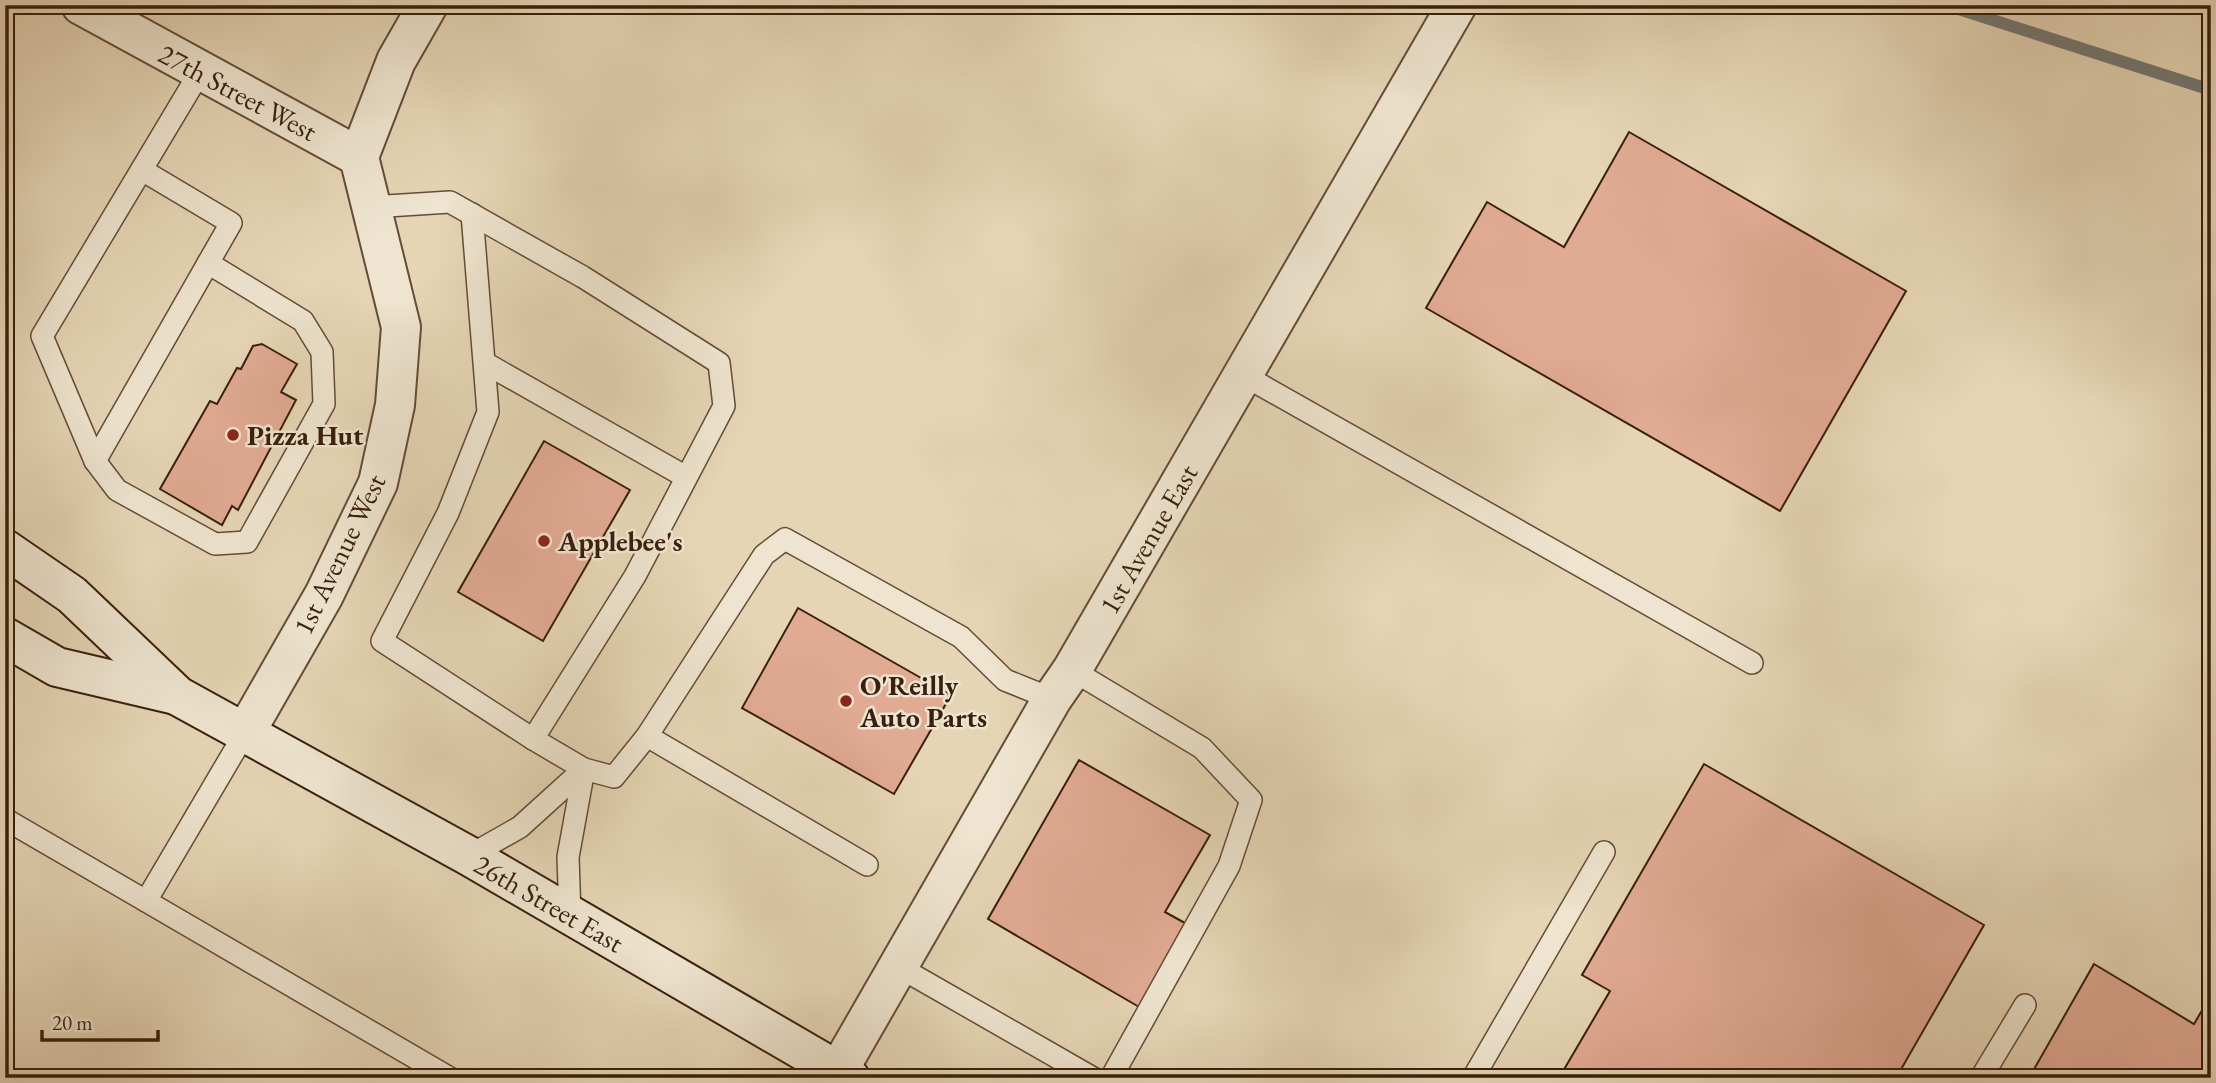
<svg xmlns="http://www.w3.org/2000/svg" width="2216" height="1083" viewBox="0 0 2216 1083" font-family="'EB Garamond',serif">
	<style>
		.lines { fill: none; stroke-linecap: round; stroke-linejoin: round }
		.stream { stroke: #747a74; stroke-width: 12 }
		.building { fill: #e1aa93; stroke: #391f0d; stroke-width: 2 }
		.service-casing { stroke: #644c37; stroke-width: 24 }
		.minor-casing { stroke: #644c37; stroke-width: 42 }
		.secondary-casing { stroke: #391f0d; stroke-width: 42 }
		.service { stroke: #eee4cf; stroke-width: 21 }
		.minor { stroke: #eee4cf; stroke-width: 38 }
		.secondary { stroke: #eee4cf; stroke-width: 38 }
		.poi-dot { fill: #8f2418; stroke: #eee4cf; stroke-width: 2.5 }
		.labels { text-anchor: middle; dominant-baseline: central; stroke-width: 5; stroke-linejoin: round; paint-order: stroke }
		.street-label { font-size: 28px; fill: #391f0d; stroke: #eee4cf }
		.poi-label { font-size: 28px; font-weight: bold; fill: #391f0d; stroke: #eee4cf; text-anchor: start }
	</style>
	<rect width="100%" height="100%" fill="#e5d5b5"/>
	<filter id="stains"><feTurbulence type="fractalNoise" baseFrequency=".00286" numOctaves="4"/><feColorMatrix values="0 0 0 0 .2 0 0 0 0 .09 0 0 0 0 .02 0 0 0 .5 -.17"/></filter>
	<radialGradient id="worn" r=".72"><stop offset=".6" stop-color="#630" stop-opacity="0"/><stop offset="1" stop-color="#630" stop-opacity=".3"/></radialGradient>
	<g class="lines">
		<!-- stream -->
		<path class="stream" d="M1946,5L2211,90"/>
	</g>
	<!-- building -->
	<g class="building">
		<path d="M1629,132L1906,291L1780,511L1426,308L1487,202L1564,247Z"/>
		<path d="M262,344L297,364L281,392L296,400L238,510L232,506L222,525L160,489L210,401L217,404L237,368L241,369L253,346Z"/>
		<path d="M544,441L630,490L543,641L458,592Z"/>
		<path d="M798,608L951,695L894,794L742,708Z"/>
		<path d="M1079,760L1210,835L1165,912L1194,928L1146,1011L988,919Z"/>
		<path d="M1704,764L1984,925L1896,1078H1559L1610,991L1582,975Z"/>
		<path d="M2094,964L2194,1024L2211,995V1078H2029Z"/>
	</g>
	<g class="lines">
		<defs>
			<g id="service">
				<path d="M200,72L42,336L95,461L117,490L215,544L247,542L324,404L322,352L303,321L208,263"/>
				<path d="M371,207L450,202L583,277L719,363L724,406L635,576L533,739L584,769L520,827L469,856"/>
				<path d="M472,214L488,412L448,513L382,641L533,739"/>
				<path d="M485,363L686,477"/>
				<path d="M1243,375L1752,663"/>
				<path d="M95,461L231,223L142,170"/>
				<path d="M1072,670L1202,748L1251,800L1229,866L1111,1078"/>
				<path d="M647,736L867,865"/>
				<path d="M5,819L146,901L245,733"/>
				<path d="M146,901L450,1078"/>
				<path d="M570,916L568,857L584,769L614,777L647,736L764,555L785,539L961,637L1005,680L1052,699"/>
				<path d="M899,967L1093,1078"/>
				<path d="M1473,1078L1604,852"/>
				<path d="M1981,1078L2025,1005"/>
			</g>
			<g id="minor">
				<path d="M81,5L359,157"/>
				<path d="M245,733L324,595L378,483L395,405L401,327L359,157L396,61L428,5"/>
				<path d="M838,1071L1052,699L1072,670L1457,5"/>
			</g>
			<g id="secondary">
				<path d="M5,549L72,595L178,696L469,856L850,1078"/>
				<path d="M5,637L57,667L176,695"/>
			</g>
		</defs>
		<!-- service casing -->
		<use href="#service" class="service-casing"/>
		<!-- minor casing -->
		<use href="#minor" class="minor-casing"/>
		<!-- secondary casing -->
		<use href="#secondary" class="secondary-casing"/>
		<!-- service -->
		<use href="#service" class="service"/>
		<!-- minor -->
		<use href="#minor" class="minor"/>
		<!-- secondary -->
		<use href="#secondary" class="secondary"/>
	</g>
	<!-- markers -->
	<g class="poi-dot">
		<circle cx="233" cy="435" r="7"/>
		<circle cx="544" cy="541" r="7"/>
		<circle cx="846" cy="701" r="7"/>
	</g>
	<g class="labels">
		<!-- street labels -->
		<g class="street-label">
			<text transform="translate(238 92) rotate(28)">27th Street West</text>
			<text transform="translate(1148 539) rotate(-60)">1st Avenue East</text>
			<text transform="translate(339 554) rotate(-64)">1st Avenue West</text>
			<text transform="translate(549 903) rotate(30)">26th Street East</text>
		</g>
		<!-- poi labels -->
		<g class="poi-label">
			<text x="247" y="435">Pizza Hut</text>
			<text x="558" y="541">Applebee's</text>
			<text x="860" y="685">O'Reilly<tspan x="860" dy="32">Auto Parts</tspan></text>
		</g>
	</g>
	<!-- margin -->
	<rect width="2216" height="1083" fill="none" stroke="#e5d5b5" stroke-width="28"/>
	<rect x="7" y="7" width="2202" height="1069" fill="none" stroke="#391f0d" stroke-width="3.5"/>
	<rect x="14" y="14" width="2188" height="1055" fill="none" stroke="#391f0d" stroke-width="2"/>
	<!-- scale -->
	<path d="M42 1030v10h116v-10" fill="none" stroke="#391f0d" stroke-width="3.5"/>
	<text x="52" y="1030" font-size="21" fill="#391f0d" stroke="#eee4cf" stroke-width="5" paint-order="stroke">20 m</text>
	<rect width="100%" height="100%" filter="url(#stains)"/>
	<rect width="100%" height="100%" fill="url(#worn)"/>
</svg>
